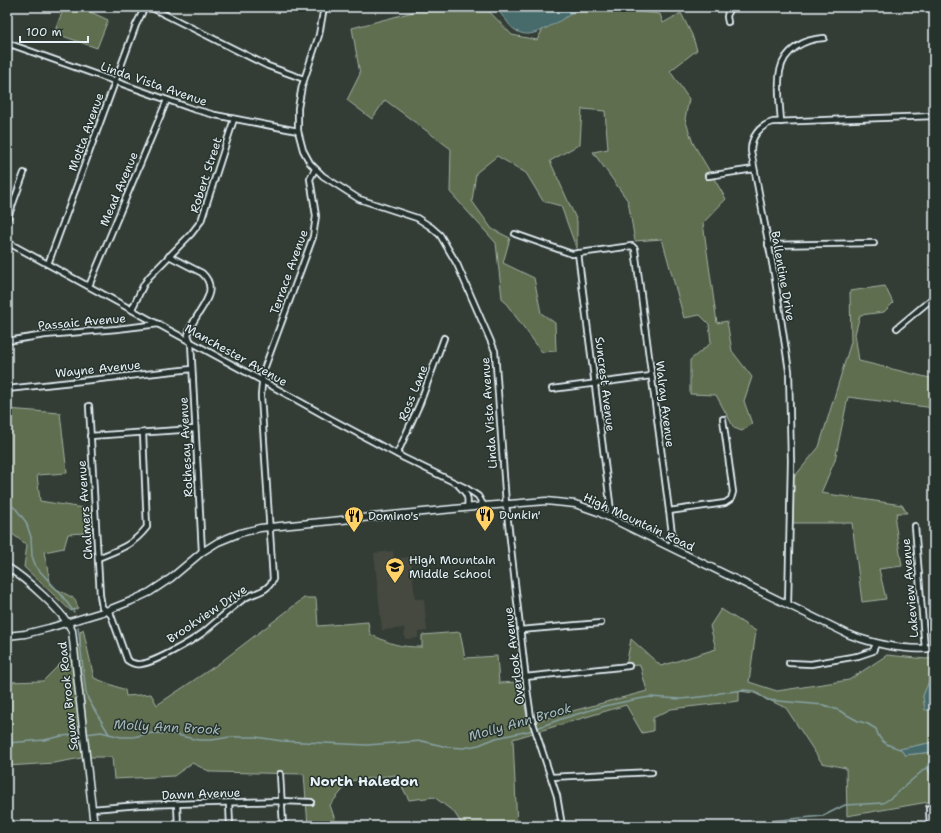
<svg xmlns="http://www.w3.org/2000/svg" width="941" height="833" viewBox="0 0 941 833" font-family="'Shantell Sans',sans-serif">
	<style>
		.built { fill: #45493f }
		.green { fill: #5e6e50; stroke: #a3b0a4 }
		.water { fill: #476b6a; stroke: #87a1a3 }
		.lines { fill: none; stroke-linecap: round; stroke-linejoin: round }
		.stream { stroke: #87a1a3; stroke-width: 1.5 }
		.street-casing { stroke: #e8f1f8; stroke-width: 8 }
		.secondary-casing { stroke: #e8f1f8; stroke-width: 9 }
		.street { stroke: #26332d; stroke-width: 4.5 }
		.secondary { stroke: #26332d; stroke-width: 6 }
		.labels { text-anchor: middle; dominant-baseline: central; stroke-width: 3; stroke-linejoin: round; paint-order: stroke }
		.street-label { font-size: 12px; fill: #e8f1f8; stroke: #26332d }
		.poi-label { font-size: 12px; fill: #e8f1f8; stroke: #26332d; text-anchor: start }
		.water-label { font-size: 13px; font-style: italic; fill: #a8bbbf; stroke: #26332d }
		.quarter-label { font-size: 14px; font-weight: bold; fill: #e8f1f8; stroke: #26332d }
	</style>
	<rect width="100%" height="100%" fill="#343d35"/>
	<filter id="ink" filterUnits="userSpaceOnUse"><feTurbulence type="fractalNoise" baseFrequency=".025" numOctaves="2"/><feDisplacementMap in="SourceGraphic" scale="8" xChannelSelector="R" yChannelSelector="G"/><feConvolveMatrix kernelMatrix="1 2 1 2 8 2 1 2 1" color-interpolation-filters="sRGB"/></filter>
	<g filter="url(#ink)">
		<!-- built -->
		<path class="built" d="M393,551L395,568H400L399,558L411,557L415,599H424L427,631L418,632V638L405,639L404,628L382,630L374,553Z"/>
		<!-- green -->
		<g class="green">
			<path d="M64,7H80L108,20L97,48L54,33Z"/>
			<path d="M416,7H485L512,35L537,40L543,29L583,7H640L642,12L660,14L663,23L681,13L692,35L697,50L670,71L689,99L685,119L693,143L726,199L703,223L717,323L727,321L732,351L752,377L744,401L752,424L742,431L734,428L716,395L690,394V360L711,343L709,324L700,315L684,318L662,239L635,241L628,201L593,152L608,149L605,111L582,109L580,144L550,161L577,221V250L561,206L543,201L526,173L497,156L476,173L472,201L492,229L510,238L503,263L534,278L541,313L555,323L556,351L542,352L502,298L496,243L450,192L451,149L385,100L372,119L347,100L360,74L352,28L417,11Z"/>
			<path d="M885,286L893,303L884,312L860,315L855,334L859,361L934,379V408L848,397L835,460L821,493L902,505L907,513H897L895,522L902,566L879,569L886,599L862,602L852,523H788L790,482L819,447L851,342L850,291Z"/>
			<path d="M7,409L60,413L67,473L37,475L40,501L95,510L96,532L68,534L64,548L44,552L51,586L75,599L78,608L71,611L24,567L27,545L7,530Z"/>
			<path d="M304,598H316L318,626L368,622L370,634C391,644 398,647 422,647V635L460,632L465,658L497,656L499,683L521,682L528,723L647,691L640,665L626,666L631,639L661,666L716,649L710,626L721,609L756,631L749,682L777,691L849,680L887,655L926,659L934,658V669L923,696L925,709L934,710V742L900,749L905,755L932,752L927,767L934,782V801L847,816L846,768L822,763L786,708L754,693L739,691V701L671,709L653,718V731L642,733L626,705L513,739L517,826H463L454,812L434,797L409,800L396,775L350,781L330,805L337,826H308L304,774L211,772L192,763L174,776L114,779L112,757H87L54,763L7,766V682L43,681L80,644V632L83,629L94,678L125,690L126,696L151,694L157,705L218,664Z"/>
		</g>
		<!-- water -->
		<g class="water">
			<path d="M498,7H583C570,14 543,33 529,34C519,35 511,28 506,20C502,16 499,12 498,7Z"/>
			<path d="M934,669V710H925L923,696Z"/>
			<path d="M934,742V781L927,767L932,752L905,755L900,749Z"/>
		</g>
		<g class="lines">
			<!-- stream -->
			<g class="stream">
				<path d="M7,502L16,509L26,522L31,537L32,556L36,567L60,593L74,612"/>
				<path d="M78,627L86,692L88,699L109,734"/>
				<path d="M86,734L101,732L121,737H133L152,733L173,734L198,740H212L230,737H256L282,741L367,745L422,741L447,747L463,748L479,745L496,738L529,731L561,719L604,706L633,700L650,697L681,699L709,696L720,693L744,690L754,691L767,700L824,705L838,710L858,721L868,724L876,729C880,743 887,745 900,749"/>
				<path d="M7,743L44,740L62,736L82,734"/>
				<path d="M744,826L749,823L823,816L845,805L883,803L892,797L927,767"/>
			</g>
			<defs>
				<g id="street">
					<path d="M150,7L268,66L304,79"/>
					<path d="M324,7L319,35L302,86L298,108V131L303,150L310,163L323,176L359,199L417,218L431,227L440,235L457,264L495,351L506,504L527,689L531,717L557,796L562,826"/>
					<path d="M728,22L727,17L729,7"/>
					<path d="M7,43L193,109L215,115L298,131"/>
					<path d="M7,53L10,45"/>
					<path d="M781,122C780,105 777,87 780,71C784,50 804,39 824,38"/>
					<path d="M708,176L754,169"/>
					<path d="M7,220L24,173"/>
					<path d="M515,234L572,254L632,246L635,249L673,541L670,547"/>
					<path d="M7,242L270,385L331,419L404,458L466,488L478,496L484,506"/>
					<path d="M768,245L874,243"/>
					<path d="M578,253L610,503L611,510L608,517"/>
					<path d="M169,256L202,273C224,293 192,314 188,335L191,343L202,552"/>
					<path d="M48,264L115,82L136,25L145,7"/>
					<path d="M89,286L167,100"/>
					<path d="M132,309L144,284L149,277L191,234L201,221L234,119"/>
					<path d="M897,328L934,297"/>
					<path d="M7,341L45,335L117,329L159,324"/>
					<path d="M7,389L192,369"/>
					<path d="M552,389L651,376"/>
					<path d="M89,406L100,595L102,607L111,615L127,660C131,663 136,665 141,664C156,662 192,641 204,632C217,621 229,610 242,600C253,592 268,593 273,579L261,396L263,372L313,237L316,216L310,179L315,169"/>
					<path d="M90,436L195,429"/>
					<path d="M397,454L420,403L444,338"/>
					<path d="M459,486C467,494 469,497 467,508"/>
					<path d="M669,511L725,503L731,499L733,492L723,419"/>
					<path d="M915,526L925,649"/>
					<path d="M98,558C120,549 132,546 147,527L143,433"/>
					<path d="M788,605L791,461L789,371L774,273L751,151C751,137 759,126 773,122L934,116"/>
					<path d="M520,630L601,623"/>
					<path d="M789,663L811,664L858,656L873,651L876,644"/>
					<path d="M525,677L629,666"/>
					<path d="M280,774L283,826"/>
					<path d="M551,777L652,772"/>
					<path d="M229,803L230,826"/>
					<path d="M177,804L178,826"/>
					<path d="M929,808L930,826"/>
					<path d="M92,809L139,805L281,801L311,802"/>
				</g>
				<g id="secondary">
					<path d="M7,567C24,577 65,613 72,631L94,826"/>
					<path d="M7,636L25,634L49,628L106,611L131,601L150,592L171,578L202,552L218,542L240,533L260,528L484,506L546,501L575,504L598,512L850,635C878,645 905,651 934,648"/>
				</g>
			</defs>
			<!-- street casing -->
			<use href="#street" class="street-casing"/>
			<!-- secondary casing -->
			<use href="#secondary" class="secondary-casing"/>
			<!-- street -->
			<use href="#street" class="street"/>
			<!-- secondary -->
			<use href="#secondary" class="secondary"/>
		</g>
	</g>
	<!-- icons -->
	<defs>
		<symbol id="restaurant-pin" viewBox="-11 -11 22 30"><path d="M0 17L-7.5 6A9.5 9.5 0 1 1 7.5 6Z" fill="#ffd166" stroke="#26332d"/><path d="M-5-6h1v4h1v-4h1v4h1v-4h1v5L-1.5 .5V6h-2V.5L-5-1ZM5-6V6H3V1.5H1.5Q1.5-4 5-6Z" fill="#111"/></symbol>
		<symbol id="school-pin" viewBox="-11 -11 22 30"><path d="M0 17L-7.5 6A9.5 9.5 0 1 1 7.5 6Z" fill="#ffd166" stroke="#26332d"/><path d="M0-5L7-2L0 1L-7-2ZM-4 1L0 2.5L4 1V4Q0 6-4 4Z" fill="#111"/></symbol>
	</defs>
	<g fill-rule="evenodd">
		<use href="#restaurant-pin" x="474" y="504" width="22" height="30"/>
		<use href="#restaurant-pin" x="343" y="505" width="22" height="30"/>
		<use href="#school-pin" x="384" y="556" width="22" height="30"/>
	</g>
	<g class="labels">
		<!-- street labels -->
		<g class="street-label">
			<text transform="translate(154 84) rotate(19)">Linda Vista Avenue</text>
			<text transform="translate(86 132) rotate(-70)">Motta Avenue</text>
			<text transform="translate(206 175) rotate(-72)">Robert Street</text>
			<text transform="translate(119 189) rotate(-67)">Mead Avenue</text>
			<text transform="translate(289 272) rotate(-70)">Terrace Avenue</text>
			<text transform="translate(783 276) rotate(80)">Ballentine Drive</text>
			<text transform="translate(82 322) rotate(-5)">Passaic Avenue</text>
			<text transform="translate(236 355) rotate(29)">Manchester Avenue</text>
			<text transform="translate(98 369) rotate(-6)">Wayne Avenue</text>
			<text transform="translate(605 384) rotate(83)">Suncrest Avenue</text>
			<text transform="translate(413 393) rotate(-68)">Ross Lane</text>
			<text transform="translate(665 404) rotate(83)">Walray Avenue</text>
			<text transform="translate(489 413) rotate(-94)">Linda Vista Avenue</text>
			<text transform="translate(186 447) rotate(-93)">Rothesay Avenue</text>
			<text transform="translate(85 510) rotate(-94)">Chalmers Avenue</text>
			<text transform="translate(639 522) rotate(25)">High Mountain Road</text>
			<text transform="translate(910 588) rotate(-95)">Lakeview Avenue</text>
			<text transform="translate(207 614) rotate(-34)">Brookview Drive</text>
			<text transform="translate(514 656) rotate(-97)">Overlook Avenue</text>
			<text transform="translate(68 696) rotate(-96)">Squaw Brook Road</text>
			<text transform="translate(201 794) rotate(-2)">Dawn Avenue</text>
		</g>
		<!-- poi labels -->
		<g class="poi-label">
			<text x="499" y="515">Dunkin'</text>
			<text x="368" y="516">Domino's</text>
			<text x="409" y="560">High Mountain<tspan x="409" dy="14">Middle School</tspan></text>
		</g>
		<!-- water labels -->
		<g class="water-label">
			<text transform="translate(520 722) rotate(-16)">Molly Ann Brook</text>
			<text transform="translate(167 727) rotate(3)">Molly Ann Brook</text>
		</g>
		<!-- quarter labels -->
		<g class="quarter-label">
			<text x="364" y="781">North Haledon</text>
		</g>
	</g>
	<!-- margin -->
	<rect width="941" height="833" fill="none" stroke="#26332d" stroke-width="24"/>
	<rect x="12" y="12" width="917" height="809" fill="none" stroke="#e8f1f8" stroke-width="1.5" filter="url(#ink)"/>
	<!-- scale -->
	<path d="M20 36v6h68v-6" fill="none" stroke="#e8f1f8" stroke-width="2"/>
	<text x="26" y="36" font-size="12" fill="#e8f1f8" stroke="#26332d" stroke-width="3" paint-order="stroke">100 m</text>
</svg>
